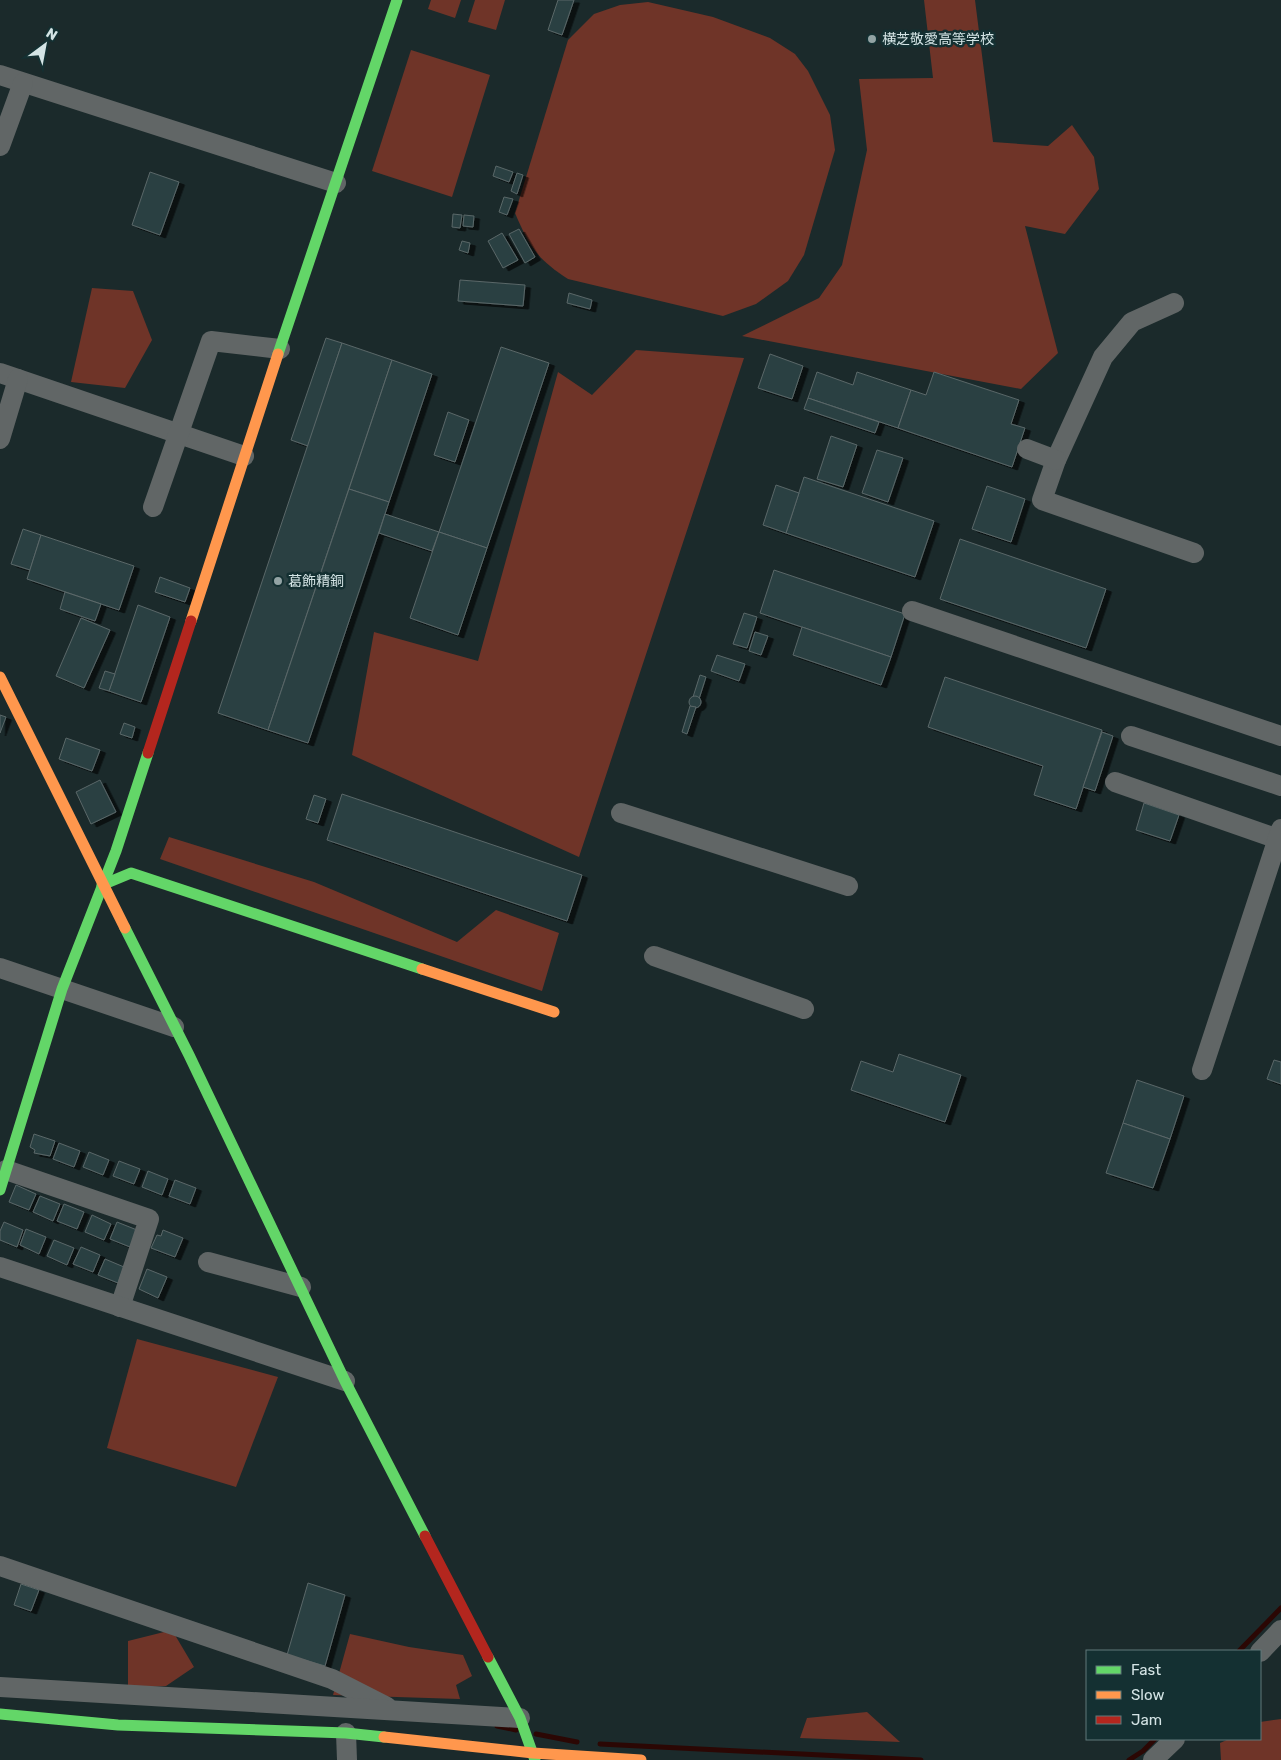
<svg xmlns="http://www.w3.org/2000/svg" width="1281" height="1760" viewBox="0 0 1281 1760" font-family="Rubik,'Noto Sans JP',sans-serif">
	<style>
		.green { fill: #6f3428 }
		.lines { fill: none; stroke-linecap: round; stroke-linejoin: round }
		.stream { stroke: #2b0704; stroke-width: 5 }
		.building { fill: #2b4143; stroke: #5a6768; filter: url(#shadow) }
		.street { stroke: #616666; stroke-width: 20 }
		.fast { stroke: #63d668; stroke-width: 11 }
		.slow { stroke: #ff974d; stroke-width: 11 }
		.jam { stroke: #b3261e; stroke-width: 11 }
		.poi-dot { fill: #93a3a4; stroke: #143032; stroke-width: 2 }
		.labels { text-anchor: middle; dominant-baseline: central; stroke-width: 5; stroke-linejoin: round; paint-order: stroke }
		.poi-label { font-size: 14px; fill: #d4e4e5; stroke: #143032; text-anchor: start }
	</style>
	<defs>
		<filter id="shadow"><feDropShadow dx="5.5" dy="3" stdDeviation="0" flood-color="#0009"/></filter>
	</defs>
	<rect width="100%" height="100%" fill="#1b2a2b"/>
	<!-- green -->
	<g class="green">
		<path d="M431,0H461L455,18L428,9Z"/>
		<path d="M475,0H505L496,30L468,22Z"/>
		<path d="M924,0H975L993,142L1048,146L1072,125L1094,157L1099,189L1065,234L1025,226L1058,353L1021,389L742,336L819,298L842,265L867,150L859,79L933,78Z"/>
		<path d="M648,2L713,17L770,38L795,54L808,71L830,115L835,150L804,255L788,281L756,304L723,316L568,279C537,259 529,246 515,213L568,40L594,14L620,5Z"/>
		<path d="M411,50L490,75L452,197L372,171Z"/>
		<path d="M92,288L133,291L152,340L125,388L71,382Z"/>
		<path d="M636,350L744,358L579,857L352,755L374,632L478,661L558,372L592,395Z"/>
		<path d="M169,837L314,882L457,942L496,910L559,933L542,991L160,859Z"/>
		<path d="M137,1339L278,1377L236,1487L107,1448Z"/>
		<path d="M172,1630L194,1667L166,1686L128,1688V1641Z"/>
		<path d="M350,1634L409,1647L463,1655L472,1676L456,1685L460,1699L333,1695Z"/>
		<path d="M867,1712L900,1742L800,1738L807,1718Z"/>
		<path d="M1281,1719V1760H1221L1220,1743L1229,1739H1260V1722Z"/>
	</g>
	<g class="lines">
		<!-- stream -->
		<g class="stream">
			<path d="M1239,1651L1281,1608"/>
			<path d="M497,1726L516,1730"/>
			<path d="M536,1734L577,1742"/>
			<path d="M600,1744L921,1760"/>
			<path d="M1129,1760L1143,1751L1155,1739"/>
		</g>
	</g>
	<!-- building -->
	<g class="building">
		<path d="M558,0H574L562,35L548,30Z"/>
		<path d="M496,166L513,172L509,182L493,176Z"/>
		<path d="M150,172L179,182L160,235L132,225Z"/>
		<path d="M517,173L523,175L517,194L511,191Z"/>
		<path d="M504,197L513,199L507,215L499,212Z"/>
		<path d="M453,214L462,215L460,228L452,227Z"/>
		<path d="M464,215L474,216L473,227L463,226Z"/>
		<path d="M519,229L535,257L525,263L509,234Z"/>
		<path d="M502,233L518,260L503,268L488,241Z"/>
		<path d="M462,241L470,243L468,253L459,250Z"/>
		<path d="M460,280L525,285L523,306L458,301Z"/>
		<path d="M569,293L592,300L590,309L567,303Z"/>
		<path d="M326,338L342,343L308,446L291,440Z"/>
		<path d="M342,343L392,360L268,730L218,713Z"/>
		<path d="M501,347L549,363L487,548L439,532Z"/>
		<path d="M770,354L803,366L792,399L758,388Z"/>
		<path d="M392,360L432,374L389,502L349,489Z"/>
		<path d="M817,372L853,385L857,372L911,390L898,428L808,398Z"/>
		<path d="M934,372L1019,400L1011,424L1025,428L1012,467L898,428L911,390L926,395Z"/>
		<path d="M808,398L879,422L875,433L804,409Z"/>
		<path d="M448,412L469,420L455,462L434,455Z"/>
		<path d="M831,436L857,445L843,487L817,479Z"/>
		<path d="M877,450L903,458L888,502L862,493Z"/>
		<path d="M804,477L934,521L915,577L786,533Z"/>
		<path d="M776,485L799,493L786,533L763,525Z"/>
		<path d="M987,486L1025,499L1011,542L972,529Z"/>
		<path d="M349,489L389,502L308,743L268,730Z"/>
		<path d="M385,514L439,532L432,551L379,533Z"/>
		<path d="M23,529L41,535L30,570L11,564Z"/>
		<path d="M439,532L487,548L458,635L410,618Z"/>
		<path d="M41,535L134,566L119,610L27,579Z"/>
		<path d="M960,539L1106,589L1086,648L940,599Z"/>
		<path d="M774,570L905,614L891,657L760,613Z"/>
		<path d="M160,577L190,588L185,602L155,592Z"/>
		<path d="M65,592L101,604L95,621L60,609Z"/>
		<path d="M138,605L170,617L141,702L109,691Z"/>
		<path d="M744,613L757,617L747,648L733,644Z"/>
		<path d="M81,618L110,630L84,688L56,676Z"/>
		<path d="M802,627L891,657L881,685L793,655Z"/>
		<path d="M755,632L768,636L761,655L749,651Z"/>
		<path d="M717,655L745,664L739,681L711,671Z"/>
		<path d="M105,671L115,674L109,691L99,688Z"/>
		<path d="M700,675L706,677L699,699L693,697Z"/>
		<path d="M945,677L1102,730L1076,809L1034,795L1043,766L928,727Z"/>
		<circle cx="695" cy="702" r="6"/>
		<path d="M690,706L696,707L687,734L682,732Z"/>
		<path d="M0,715L6,717L0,733Z"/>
		<path d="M124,723L135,727L132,738L120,734Z"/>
		<path d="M1102,732L1113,736L1095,791L1083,787Z"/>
		<path d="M66,738L100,750L92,771L59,759Z"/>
		<path d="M100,780L116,812L91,824L76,792Z"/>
		<path d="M342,794L582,875L567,921L327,840Z"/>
		<path d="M314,795L326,799L318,823L306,819Z"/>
		<path d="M1144,803L1179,815L1170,841L1136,830Z"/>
		<path d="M899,1054L961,1075L945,1122L851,1090L861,1061L893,1072Z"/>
		<path d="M1274,1060L1281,1062V1084L1267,1079Z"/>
		<path d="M1137,1080L1184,1096L1170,1139L1123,1123Z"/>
		<path d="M1123,1123L1170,1139L1153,1188L1106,1173Z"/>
		<path d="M34,1134L55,1141L50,1156L34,1153L35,1150L30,1147Z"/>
		<path d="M59,1143L80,1151L74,1167L53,1159Z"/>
		<path d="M89,1152L109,1160L103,1175L83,1167Z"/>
		<path d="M119,1161L140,1169L134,1184L113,1176Z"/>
		<path d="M148,1171L168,1179L162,1195L142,1187Z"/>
		<path d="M175,1180L196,1188L190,1204L169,1196Z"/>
		<path d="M16,1185L36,1194L29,1210L9,1202Z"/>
		<path d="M40,1196L60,1204L53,1221L33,1212Z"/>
		<path d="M64,1204L84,1212L77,1229L57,1221Z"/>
		<path d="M92,1215L111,1224L104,1240L85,1232Z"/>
		<path d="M4,1222L23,1230L17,1247L0,1240V1231Z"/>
		<path d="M117,1222L137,1230L130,1247L110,1239Z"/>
		<path d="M26,1229L46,1237L39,1254L20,1245Z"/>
		<path d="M163,1230L183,1238L175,1257L151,1248L157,1235L161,1236Z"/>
		<path d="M54,1240L74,1248L67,1265L47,1256Z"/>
		<path d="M81,1247L100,1255L93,1272L73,1264Z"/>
		<path d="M105,1259L124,1267L118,1283L98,1275Z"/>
		<path d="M147,1269L167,1277L158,1298L139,1289Z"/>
		<path d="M308,1583L345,1595L325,1666L287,1655Z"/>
		<path d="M21,1584L39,1590L31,1611L14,1605Z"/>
	</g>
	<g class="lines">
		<!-- street -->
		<g class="street">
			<path d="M0,75L336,183"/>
			<path d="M0,146L23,83"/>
			<path d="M1174,303L1132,322L1103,357L1056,460L1042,500L1194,553"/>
			<path d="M0,373L244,456"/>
			<path d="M0,439L18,379"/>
			<path d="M1027,449L1056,460"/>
			<path d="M153,507L211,341L280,349"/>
			<path d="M912,611L1281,736"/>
			<path d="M1131,736L1281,786"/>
			<path d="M1115,782L1278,839"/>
			<path d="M621,813L848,886"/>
			<path d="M654,956L804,1009"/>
			<path d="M0,968L174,1027"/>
			<path d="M1202,1070L1281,829"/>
			<path d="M6,1170L149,1219L120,1307"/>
			<path d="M208,1262L301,1287"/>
			<path d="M0,1267L345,1381"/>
			<path d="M0,1566L332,1679L387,1707"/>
			<path d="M1260,1652L1281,1630"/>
			<path d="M0,1687L520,1718"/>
			<path d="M346,1733L347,1760"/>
			<path d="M1153,1760L1175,1739"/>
		</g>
		<!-- fast -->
		<g class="fast">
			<path d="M278,354L397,0"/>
			<path d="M102,885L131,873L422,969"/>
			<path d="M125,928L189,1055L345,1381L425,1536"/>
			<path d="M0,1190L62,989L116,851L148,753"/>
			<path d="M488,1657L520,1718L535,1760"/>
			<path d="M0,1714L118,1725L346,1733L384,1737"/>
		</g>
		<!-- slow -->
		<g class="slow">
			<path d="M191,621L278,354"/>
			<path d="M0,677L125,928"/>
			<path d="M422,969L554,1012"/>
			<path d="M384,1737L533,1753L641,1760"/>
		</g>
		<!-- jam -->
		<g class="jam">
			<path d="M148,753L191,621"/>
			<path d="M425,1536L488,1657"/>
		</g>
	</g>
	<!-- markers -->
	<g class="poi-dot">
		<circle cx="872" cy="39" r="5"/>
		<circle cx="278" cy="581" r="5"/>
	</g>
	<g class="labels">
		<!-- poi labels -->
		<g class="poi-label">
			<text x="882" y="39">横芝敬愛高等学校</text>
			<text x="288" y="581">葛飾精銅</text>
		</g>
	</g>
	<!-- legend -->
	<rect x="1086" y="1650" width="175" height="90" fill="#143032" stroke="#61787a"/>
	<rect x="1096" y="1666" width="25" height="8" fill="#63d668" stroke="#61787a"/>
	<text x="1131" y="1675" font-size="15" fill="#d4e4e5">Fast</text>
	<rect x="1096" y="1691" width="25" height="8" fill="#ff974d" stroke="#61787a"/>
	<text x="1131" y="1700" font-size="15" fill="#d4e4e5">Slow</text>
	<rect x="1096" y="1716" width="25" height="8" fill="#b3261e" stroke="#61787a"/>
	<text x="1131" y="1725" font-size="15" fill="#d4e4e5">Jam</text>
	<!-- north arrow -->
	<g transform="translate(45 45) rotate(32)" stroke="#143032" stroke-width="4" paint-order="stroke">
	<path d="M0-4L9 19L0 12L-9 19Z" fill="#d4e4e5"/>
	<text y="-8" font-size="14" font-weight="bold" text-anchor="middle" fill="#d4e4e5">N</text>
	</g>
</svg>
